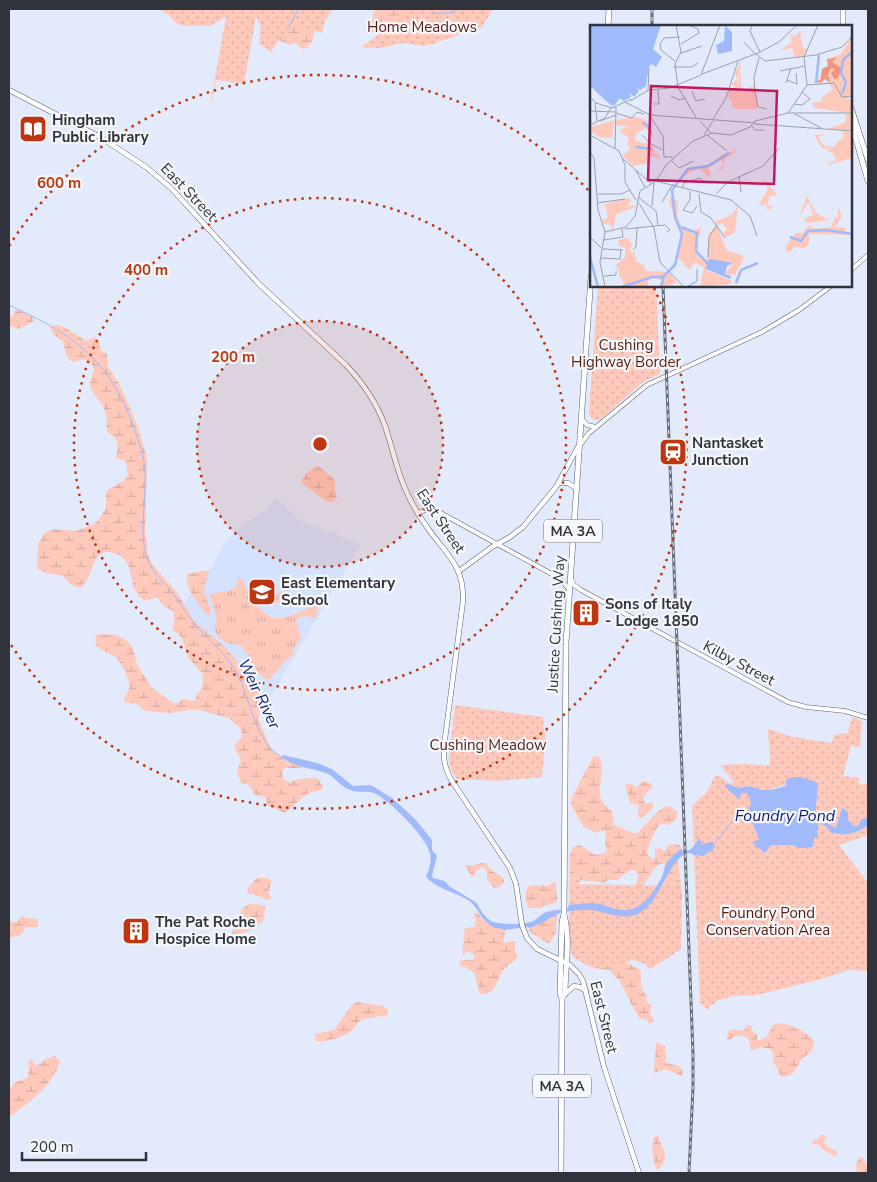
<svg xmlns="http://www.w3.org/2000/svg" width="877" height="1182" viewBox="0 0 877 1182" font-family="'Nunito Sans',sans-serif">
	<style>
		.built { fill: #d5e2fe }
		.grass { fill: url(#grass-tufts) }
		.wetland { fill: url(#wetland-marsh) }
		.park { fill: url(#park-dots); fill-rule: evenodd }
		.water { fill: #a0bafb }
		.lines { fill: none; stroke-linecap: round; stroke-linejoin: round }
		.stream { stroke: #a0bafb; stroke-width: 1 }
		.tertiary-casing { stroke: #586072; stroke-width: 5 }
		.secondary-casing { stroke: #586072; stroke-width: 5.5 }
		.primary-casing { stroke: #586072; stroke-width: 6 }
		.tertiary { stroke: #fff; stroke-width: 4 }
		.secondary { stroke: #fff; stroke-width: 4.5 }
		.primary { stroke: #fff; stroke-width: 5 }
		.rail-casing { stroke: #686d78; stroke-width: 3 }
		.rail { stroke: #f5f7fb; stroke-width: 1; stroke-dasharray: 4; stroke-linecap: butt }
		.ring { fill: none; stroke: #bf350f; stroke-width: 2.5; stroke-dasharray: 2.5 5 }
		.labels { text-anchor: middle; dominant-baseline: central; stroke-width: 4.5; stroke-linejoin: round; paint-order: stroke }
		.shield { fill: #f5f7fb; stroke: #6b6e75; stroke-width: 1 }
		.shield-label { font-size: 14px; font-weight: bold; fill: #30333b }
		.park-label { font-size: 15px; fill: #571d0e; stroke: #f5f7fb }
		.poi-label { font-size: 15px; font-weight: bold; fill: #30333b; stroke: #f5f7fb; text-anchor: start }
		.street-label { font-size: 15px; fill: #30333b; stroke: #f5f7fb }
		.water-label { font-size: 16px; font-style: italic; fill: #0d1c76; stroke: #f5f7fb }
		.inset-river { fill: none; stroke: #a0bafb; stroke-width: 2.5 }
		.inset-road { fill: none; stroke: #9ba1ae; stroke-width: 1 }
		.view { fill: #c2185b; fill-opacity: 0.15; stroke: #c2185b; stroke-width: 2.5 }
		.inset-edge { fill: none; stroke: #30333b; stroke-width: 2.5 }
		.centre { fill: #bf350f; stroke: #f5f7fb; stroke-width: 2.5 }
		.ring-label { font-size: 15px; text-anchor: middle; font-weight: bold; fill: #bf350f; stroke: #f5f7fb; stroke-width: 4.5; stroke-linejoin: round; paint-order: stroke }
	</style>
	<defs>
		<pattern id="grass-tufts" width="24" height="20" patternUnits="userSpaceOnUse" patternTransform="scale(1.25)"><rect width="24" height="20" fill="#fec8bb"/><path d="M3 7l-1-3M5 7V3M7 7l1-3M15 17l-1-3M17 17v-4M19 17l1-3" fill="none" stroke="#daaca2"/></pattern>
		<pattern id="wetland-marsh" width="20" height="14" patternUnits="userSpaceOnUse" patternTransform="scale(1.25)"><rect width="20" height="14" fill="#fec8bb"/><path d="M1 5h8M5 5V1M11 12h8M15 12V8" fill="none" stroke="#daaca2"/></pattern>
		<pattern id="park-dots" width="8" height="8" patternUnits="userSpaceOnUse" patternTransform="scale(1.25)"><rect width="8" height="8" fill="#fec8bb"/><path d="M2 2h.1M6 6h.1" fill="none" stroke="#daaca2" stroke-width="1.8" stroke-linecap="round"/></pattern>
	</defs>
	<rect width="100%" height="100%" fill="#e2eafb"/>
	<!-- built -->
	<path class="built" d="M276,497L301,521L361,544L258,718L199,625L180,609L213,565L224,543L242,526L266,509Z"/>
	<!-- grass -->
	<path class="grass" d="M239,575C248,590 257,617 278,618C288,618 300,611 309,608L313,605L320,596L316,618L303,616L296,620L301,639L294,648L293,656L286,660L270,679H266L257,672L252,664L251,659L240,645L227,643L219,638L215,631L216,614L209,595C223,588 238,597 239,575Z"/>
	<!-- wetland -->
	<g class="wetland">
		<path d="M375,9H492L389,37L375,34L371,31L372,21Z"/>
		<path d="M269,11L317,18L312,42L307,48L302,49L296,43L289,45L272,37Z"/>
		<path d="M16,309L34,317V321L19,329L9,326V318L14,314Z"/>
		<path d="M58,325L66,328L86,341L94,337L99,340L101,351L107,354L108,367L119,383L128,403L139,430L147,459L145,535L148,546L147,552L152,564L175,590L189,611L193,620L228,650L244,670L257,681L259,689L258,703L259,721L271,749L288,762L304,768H285L282,771L283,779L288,782H291L298,779L317,778L323,786L322,790L311,792L304,796L285,813L267,805L265,797L255,795L248,784L241,783L237,771L241,761L234,746L241,738L242,734L240,728L229,718L203,711L197,709L170,713L146,711L136,704L124,702C123,696 128,694 129,688C131,680 122,665 117,658C112,651 89,652 97,634L116,635L127,641L133,648L137,664L151,687L173,703H177L183,699L195,701L197,694L202,689L203,675L188,657L182,638L173,630L174,617L173,611L165,607L157,597L146,601C124,590 138,563 117,554C89,543 95,579 80,588L70,584L63,576L46,573L37,569L38,544L45,533L53,529L76,531L94,524L100,518L106,508V495L108,489L122,482L128,476L126,461L116,458C118,440 121,444 107,431C106,424 108,418 105,411C98,393 83,392 94,370C93,365 91,362 86,359L72,362L66,355L63,341L54,335L49,326Z"/>
		<path d="M316,466L320,467L335,480V490L337,498L332,502L326,501L303,484L301,481L306,474Z"/>
		<path d="M201,571H210C202,588 203,593 211,609L210,616L206,614C200,603 182,588 188,574Z"/>
		<path d="M595,756H598C608,770 594,789 603,803C605,806 609,809 612,811L614,825L633,833H637C646,825 658,807 670,806L677,811V818L669,825C667,825 664,823 661,824C655,827 647,849 647,854L653,860L655,858V849L660,848L665,851L669,845L676,844L680,845L681,849L667,863L657,865L642,887L626,889L636,885L638,876L635,870L629,871L617,880H608L602,884L600,882L581,880L576,887L574,905H569L570,854L573,847L580,845L595,855L605,853L607,851L605,843L606,832L603,830L596,833L583,826L571,805L572,797L593,757Z"/>
		<path d="M642,782H648L652,785V788L644,795L643,800L646,804L652,802L653,804V808L642,818L638,817L639,805L630,803L625,785L630,783L637,788Z"/>
		<path d="M678,860L682,894L681,949L676,952L671,951L626,961L627,963L639,969L641,972C641,982 639,988 647,996L646,1001L651,1005L650,1013L654,1020L650,1024L647,1020L639,1018L620,982L610,970C605,969 599,970 594,968C563,957 570,942 569,915L570,912L661,889L672,866Z"/>
		<path d="M481,863L487,864C493,874 497,872 504,879V883L498,888H494L487,879V871L483,867L477,870L473,877H472L465,865H475Z"/>
		<path d="M257,878H267L272,881L268,892L272,899L267,900L259,896L247,893L248,888Z"/>
		<path d="M554,882H556L557,902L538,908H528C526,900 523,891 530,885L548,886Z"/>
		<path d="M250,904L263,905L265,907L264,920L248,931L234,936L232,933C235,924 241,906 250,904Z"/>
		<path d="M474,913H478L483,920L495,928H498L505,930L504,943L513,941L515,942V951L518,956C515,962 508,964 503,970C497,979 495,998 479,993L475,974L469,969L459,965L461,960H473L475,957L473,954L467,951L464,955L462,954L465,928L474,927L476,922Z"/>
		<path d="M557,915L556,932L550,943H547L529,931V928Z"/>
		<path d="M22,916L26,918L38,919V927H26L21,935L9,938V922H17Z"/>
		<path d="M357,1002L383,1006L388,1009V1015L363,1019C357,1022 356,1027 351,1031C343,1038 326,1042 316,1041L315,1034L334,1030L352,1005Z"/>
		<path d="M781,1023C792,1025 807,1032 814,1041L812,1051C809,1053 805,1056 802,1059C796,1067 794,1079 780,1076L777,1068L772,1060L774,1054L770,1049L761,1047L751,1051L749,1040L744,1036H736L727,1041L728,1032C734,1027 737,1031 744,1031L746,1025H751L753,1032L757,1035V1040H760L767,1036L773,1025Z"/>
		<path d="M656,1042L665,1046V1053L667,1056L665,1061L667,1063L679,1066L683,1073L682,1076L665,1069L654,1073C654,1062 656,1052 656,1042Z"/>
		<path d="M55,1056L60,1061C54,1084 28,1104 9,1117V1092L14,1083L28,1077L29,1061L32,1059L35,1065H38L46,1059Z"/>
		<path d="M822,1135H825L827,1137L823,1143L826,1144L827,1147L837,1151V1155L835,1156L822,1149L818,1144L812,1145L814,1140L818,1139Z"/>
		<path d="M655,1136H658C663,1148 671,1160 657,1170C653,1161 650,1145 655,1136Z"/>
		<path d="M860,1157L863,1158L867,1164V1173H857L856,1164Z"/>
	</g>
	<!-- park -->
	<g class="park">
		<path d="M159,9H332L325,21L322,33L291,22L271,52L259,44L261,27L256,16L244,84L216,80L212,101L207,103L211,100L226,17L210,26H184L176,23L169,15Z"/>
		<path d="M415,9H493L482,27L432,44L423,46L403,43L380,48L361,47Z"/>
		<path d="M598,286H656L660,374L643,382L600,420H594L591,418L589,413Z"/>
		<path d="M247,591L255,607L251,610L241,594Z"/>
		<path d="M280,592L282,593L284,601L278,603L272,602L270,598Z"/>
		<path d="M455,705L543,717L544,731L546,732L542,777L499,781L457,779L450,768L449,759Z"/>
		<path d="M852,717L862,721L860,747L851,746L843,776L859,778V785L868,783V816L861,820L858,826L855,827L848,820V812L843,809L836,828L823,825L827,827L835,834C849,836 857,833 868,825V835L839,845L868,883V971L849,970L821,979L757,995L733,996L719,1000L709,1007V1010L700,1004L694,855L704,856L700,839L694,845L692,806L706,793L715,776C722,775 725,782 732,784L734,782L720,765L747,764L770,766L768,729L793,737L832,743L834,735L848,733ZM818,783L815,819L818,820L817,838H814L800,848L792,845H771L763,853C759,847 760,844 759,838C758,834 755,831 754,827C749,816 757,797 742,791L740,793L728,784L739,788L749,786L763,790H771L780,786Z"/>
		<path d="M571,884L679,886L680,945L674,954L650,969C630,950 624,968 602,968C593,969 581,961 573,957L571,951Z"/>
	</g>
	<!-- water -->
	<g class="water">
		<path d="M283,755L317,763L332,769L353,786L371,785L392,798L415,819L432,840V850L437,856L432,876L433,878L445,881L449,886L477,903C479,909 486,918 491,921C500,925 525,925 533,921C538,919 541,914 546,912C554,910 561,910 568,908L569,905C578,904 591,902 600,904C609,906 617,911 627,910C643,909 655,890 662,877C664,872 664,866 667,862C671,857 676,852 681,849L684,851L690,850L700,838L702,845L706,843L712,842L715,846L712,851L708,852L704,856L693,855L690,853C671,854 661,898 644,910C624,925 606,909 586,910C579,910 565,911 560,913C549,918 540,925 529,928L527,927L505,930L498,928H495C478,919 480,908 468,900C455,892 434,888 426,876C429,870 432,861 430,854C428,838 388,799 374,793C365,790 358,794 348,789C341,786 336,779 330,775C314,767 294,769 281,756Z"/>
		<path d="M793,777H802L818,783L815,819L819,820L817,838H814L813,847L800,848L792,845H771L765,853L759,848L755,847L754,841L759,840V839L748,812L751,803L750,798L746,793L742,792L740,798L739,799L724,786L728,784L739,788L749,786L763,790H771L786,786V780Z"/>
		<path d="M842,808L848,812V820L854,826H858L861,820L868,816V825C855,834 846,837 830,832L827,827L821,824L827,823L836,828Z"/>
	</g>
	<g class="lines">
		<!-- stream -->
		<g class="stream">
			<path d="M431,14C440,12 451,15 458,9"/>
			<path d="M288,28L299,9"/>
			<path d="M9,305C70,333 106,356 131,420C137,437 144,453 145,471C147,500 138,530 147,558C151,572 163,580 171,591C181,603 188,617 198,628C210,642 226,654 235,670C250,695 254,741 280,756"/>
			<path d="M713,844C728,833 728,816 750,812"/>
		</g>
		<defs>
			<g id="tertiary">
				<path d="M851,270L868,255"/>
				<path d="M582,419L587,425L596,427"/>
				<path d="M580,445L589,433L647,385L762,332L799,310L831,286"/>
				<path d="M418,513L428,509L439,512L559,578L569,589"/>
				<path d="M571,579L574,585L581,590L788,702L806,707L845,711L868,718"/>
			</g>
			<g id="secondary">
				<path d="M9,90L100,137L146,167L171,188L259,284L346,365C363,383 377,403 385,426C393,449 397,473 408,495C414,508 423,522 432,534C450,557 464,569 463,601L444,746C443,760 445,769 452,781L510,868L516,884L522,925L527,938L537,949L570,965L579,974L583,981L604,1067L639,1173"/>
				<path d="M559,483H568L576,488"/>
				<path d="M459,571L492,547L510,537L523,527L556,487L578,447"/>
				<path d="M565,994L574,986L580,987L586,991"/>
			</g>
			<g id="primary">
				<path d="M608,26L609,9"/>
				<path d="M843,26V9"/>
				<path d="M851,108L868,160"/>
				<path d="M854,120L853,129L868,181"/>
				<path d="M562,998L565,994C565,968 571,940 564,915"/>
				<path d="M561,1173L562,998L560,994L562,922L564,914L566,643L591,276"/>
			</g>
		</defs>
		<!-- tertiary casing -->
		<use href="#tertiary" class="tertiary-casing"/>
		<!-- secondary casing -->
		<use href="#secondary" class="secondary-casing"/>
		<!-- primary casing -->
		<use href="#primary" class="primary-casing"/>
		<!-- tertiary -->
		<use href="#tertiary" class="tertiary"/>
		<!-- secondary -->
		<use href="#secondary" class="secondary"/>
		<!-- primary -->
		<use href="#primary" class="primary"/>
		<defs>
			<g id="rail">
				<path d="M652,9V26"/>
				<path d="M663,286L693,1053V1087L689,1173"/>
			</g>
		</defs>
		<!-- rail casing -->
		<use href="#rail" class="rail-casing"/>
		<!-- rail -->
		<use href="#rail" class="rail"/>
	</g>
	<!-- distance rings -->
	<circle cx="320" cy="444" r="123" fill="#bf350f" fill-opacity=".12"/>
	<g class="ring">
		<circle cx="320" cy="444" r="123"/>
		<circle cx="320" cy="444" r="246"/>
		<path d="M9 246A369 369 0 0 1 590 192M654 288A369 369 0 0 1 9 642"/>
	</g>
	<!-- icons -->
	<defs>
		<symbol id="library-square" viewBox="-11 -11 22 22"><rect x="-9" y="-9" width="18" height="18" rx="4" fill="#bf350f" stroke="#f5f7fb"/><path d="M-6-4Q-3-5.5-.7-3.5V5Q-3 3-6 4ZM6-4Q3-5.5 .7-3.5V5Q3 3 6 4Z" fill="#fff"/></symbol>
		<symbol id="station-square" viewBox="-11 -11 22 22"><rect x="-9" y="-9" width="18" height="18" rx="4" fill="#bf350f" stroke="#f5f7fb"/><path d="M-3-6H3Q5-6 5-4V2Q5 4 3 4L4.5 6H3L1.5 4h-3L-3 6H-4.5L-3 4Q-5 4-5 2V-4Q-5-6-3-6ZM-3.5-4v3h7v-3ZM-3.5 1v1.5H-2V1ZM2 1v1.5H3.5V1Z" fill="#fff"/></symbol>
		<symbol id="school-square" viewBox="-11 -11 22 22"><rect x="-9" y="-9" width="18" height="18" rx="4" fill="#bf350f" stroke="#f5f7fb"/><path d="M0-5L7-2L0 1L-7-2ZM-4 1L0 2.5L4 1V4Q0 6-4 4Z" fill="#fff"/></symbol>
		<symbol id="building-square" viewBox="-11 -11 22 22"><rect x="-9" y="-9" width="18" height="18" rx="4" fill="#bf350f" stroke="#f5f7fb"/><path d="M-4-6H4V6H1V3H-1V6H-4ZM-2.5-4.3h1.7v1.8h-1.7ZM.8-4.3h1.7v1.8H.8ZM-2.5-1h1.7V.8h-1.7ZM.8-1h1.7V.8H.8Z" fill="#fff"/></symbol>
	</defs>
	<g fill-rule="evenodd">
		<use href="#library-square" x="17" y="113" width="32" height="32"/>
		<use href="#station-square" x="657" y="436" width="32" height="32"/>
		<use href="#school-square" x="246" y="576" width="32" height="32"/>
		<use href="#building-square" x="570" y="597" width="32" height="32"/>
		<use href="#building-square" x="120" y="915" width="32" height="32"/>
	</g>
	<g class="labels">
		<!-- shield labels -->
		<g class="shield">
			<rect x="544" y="519.5" width="58" height="23" rx="4"/>
			<rect x="533" y="1074.5" width="58" height="23" rx="4"/>
		</g>
		<g class="shield-label">
			<text x="573" y="531">MA 3A</text>
			<text x="562" y="1086">MA 3A</text>
		</g>
		<!-- park labels -->
		<g class="park-label">
			<text x="422" y="27">Home Meadows</text>
			<text x="626" y="345">Cushing<tspan x="626" dy="17">Highway Border</tspan></text>
			<text x="488" y="745">Cushing Meadow</text>
			<text x="768" y="913">Foundry Pond<tspan x="768" dy="17">Conservation Area</tspan></text>
		</g>
		<!-- poi labels -->
		<g class="poi-label">
			<text x="52" y="120">Hingham<tspan x="52" dy="17">Public Library</tspan></text>
			<text x="692" y="443">Nantasket<tspan x="692" dy="17">Junction</tspan></text>
			<text x="281" y="583">East Elementary<tspan x="281" dy="17">School</tspan></text>
			<text x="605" y="604">Sons of Italy<tspan x="605" dy="17">- Lodge 1850</tspan></text>
			<text x="155" y="922">The Pat Roche<tspan x="155" dy="17">Hospice Home</tspan></text>
		</g>
		<!-- street labels -->
		<g class="street-label">
			<text transform="translate(189 192) rotate(46)">East Street</text>
			<text transform="translate(441 521) rotate(56)">East Street</text>
			<text transform="translate(556 624) rotate(-87)">Justice Cushing Way</text>
			<text transform="translate(739 663) rotate(28)">Kilby Street</text>
			<text transform="translate(604 1017) rotate(76)">East Street</text>
		</g>
		<!-- water labels -->
		<g class="water-label">
			<text transform="translate(259 694) rotate(64)">Weir River</text>
			<text x="785" y="816">Foundry Pond</text>
		</g>
	</g>
	<!-- overview -->
	<g transform="translate(590 25)">
		<rect width="262" height="262" fill="#e2eafb"/>
		<path d="M262,12V71L258,73L262,76V88L224,83L222,78L233,76L231,73L243,64L239,59L237,34L251,29Z" fill="#fec8bb"/>
		<path d="M247,33L242,37L252,44L248,53L244,54L241,48L245,44L241,43L238,49L240,58L235,54L231,58L227,57L228,54L230,56L232,44L238,41L237,34Z" fill="#f4947c"/>
		<path d="M252,106L262,107V133L239,140L238,131L240,138L246,135L242,127H238L239,123L233,124L224,110L236,109L229,112L230,115L234,121L243,122L254,111ZM143,123L146,127L136,133L133,144L126,147L134,139L131,135L118,143L121,148L119,153L109,143L93,151L95,145L119,140L132,130L142,127ZM171,152L188,170L180,171L177,180L184,182L177,185L176,178L173,181L169,179L178,164ZM82,169L88,178L87,190L91,201L103,206L111,202L110,211L90,201L85,192V181L83,187L79,177ZM217,171L226,188L239,195L217,198L214,194L223,190L219,176L209,193ZM248,182L252,191L245,202L255,203L256,209L262,210L219,209V219L213,224L206,221L198,228L195,222L206,208H213L219,200L226,204L241,202L245,192L248,193ZM38,213L43,220L39,226L45,228L46,236L54,240L56,246L79,247L87,258L70,262L71,255L60,253L57,261L35,262L26,240L35,232V223L29,221L28,215Z" fill="#fec8bb"/>
		<path d="M255,89H262V105L238,104L256,97ZM25,95L22,113L9,112L1,106V102Z" fill="#fec8bb"/>
		<path d="M210,6L212,21L217,25L213,31L205,33L202,23L190,25L202,17L200,7L204,12ZM151,36L147,63L149,65L148,62L151,43V68L165,59L168,84H146L142,81V75H139L138,65L145,66L144,60H140L147,55L145,48ZM46,92L57,95L65,114L55,103L46,109L45,115L55,119L58,116L65,126L62,127L68,129L70,133L61,131L59,138L43,141L32,131L41,124L37,119L39,113L29,106L37,101L26,100V95ZM148,180L145,207L137,212L132,208L137,205L133,198L127,200L125,197L143,189ZM90,199L92,203L108,210L105,219L109,233L117,234L119,208L127,201L137,226L152,230L154,233L145,250L135,249L143,238L118,235L116,245L142,256L140,259L110,262L114,243L105,237L100,245L86,231L92,210ZM34,235H38L40,245L48,244L49,249L30,253L28,241Z" fill="#fec8bb"/>
		<path d="M39,173L41,176L36,181L39,180L40,181H45V182L26,189L23,205L20,198L13,199L12,195L18,193L15,179Z" fill="#fec8bb"/>
		<path d="M0,0H71L63,24L72,32L66,42L62,39L59,41L56,61L50,65L46,61L49,66L44,72L40,68L41,72L33,76L30,73L24,81L21,78L23,82L0,61ZM135,0L142,7V26L128,29L126,20L134,16ZM121,234L143,238L137,241L135,249L141,251L140,254L116,244L118,235Z" fill="#a0bafb"/>
		<path class="inset-river" d="M226,58L229,30M252,69L256,57L251,48L253,35L263,26M52,97L60,103L61,109M46,122L62,124M91,202L107,208L106,226L118,239M200,212L211,216L218,206L235,205L263,209M0,232L8,262M146,258L151,245L168,238M32,262L62,252H74M71,262L74,251L85,240L92,209L85,192L82,165L98,144L118,141L139,128"/>
		<path class="inset-road" d="M86,0L91,27L85,39L88,62M162,1L160,6L170,27M154,17L165,29M91,19L109,8L108,4L99,0M91,28L112,21M166,29L175,36L226,30L252,22L263,11M169,33L164,52L165,67L168,82L177,84M85,36L71,25L70,19L74,13L90,12M84,42H102L108,38M190,46L215,41M112,49L168,28L189,17L207,0M197,55L207,59L206,48M196,58L201,43M217,60L244,58L252,72L263,71M88,62L107,94M58,66L59,43M102,66L106,76L115,74M81,71L89,75L96,73M0,72L6,78L22,83L41,74M40,76L59,65L80,63L111,50L130,0M35,77L60,90L166,98M5,78L7,96M64,79H69L68,65M204,79L212,80L220,74L212,67M0,86L25,87M26,88L42,93L47,87L54,89M198,88L217,60L214,32L228,0M205,89L231,103M60,91L73,111L74,132H83M123,94L136,73L148,36M10,96L26,90M110,96L121,108M165,99L263,106M0,100L15,93L21,83M161,100L165,105H174M0,110L29,126L35,140V157L46,175M52,110L61,119L73,125M114,110L123,96M117,110L137,126M25,123L26,82M0,127L4,133L8,185L15,207L10,237L15,262M33,134L62,159M81,135L89,143L104,136M46,146L55,162M149,151L151,167M66,156L141,175L160,191L167,211M92,163L94,158L110,153L114,158M100,166V175L93,185L102,188L107,181M8,169H31L40,165M109,169L111,187L121,193L135,213M126,169L138,157L173,141L189,123M49,173L66,186L68,200M72,177L83,159M7,178L35,174M49,178L64,203L70,237L94,262M62,181L64,158M35,204L75,200L80,205L77,207M15,207L36,202L45,191L50,166L66,156L77,139L103,116L122,108L141,110L160,102L165,96L198,88H263M0,212L11,223M14,215L33,212L32,204M13,224L33,225M43,224L46,222L47,203M118,232L119,212L127,200M11,233L30,234L31,225M14,251L26,250V246M97,262L107,256V244"/>
		<path class="view" d="M61,61L187,66L184,159L58,155Z"/>
		<rect width="262" height="262" class="inset-edge"/>
	</g>
	<circle cx="320" cy="444" r="8" class="centre"/>
	<g class="ring-label">
		<text x="59" y="188">600 m</text>
		<text x="146" y="275">400 m</text>
		<text x="233" y="362">200 m</text>
	</g>
	<!-- border -->
	<rect width="877" height="1182" fill="none" stroke="#30333b" stroke-width="20"/>
	<!-- scale -->
	<path d="M22 1152v8h124v-8" fill="none" stroke="#30333b" stroke-width="2.5"/>
	<text x="30" y="1152" font-size="15" fill="#30333b" stroke="#f5f7fb" stroke-width="4" paint-order="stroke">200 m</text>
</svg>
